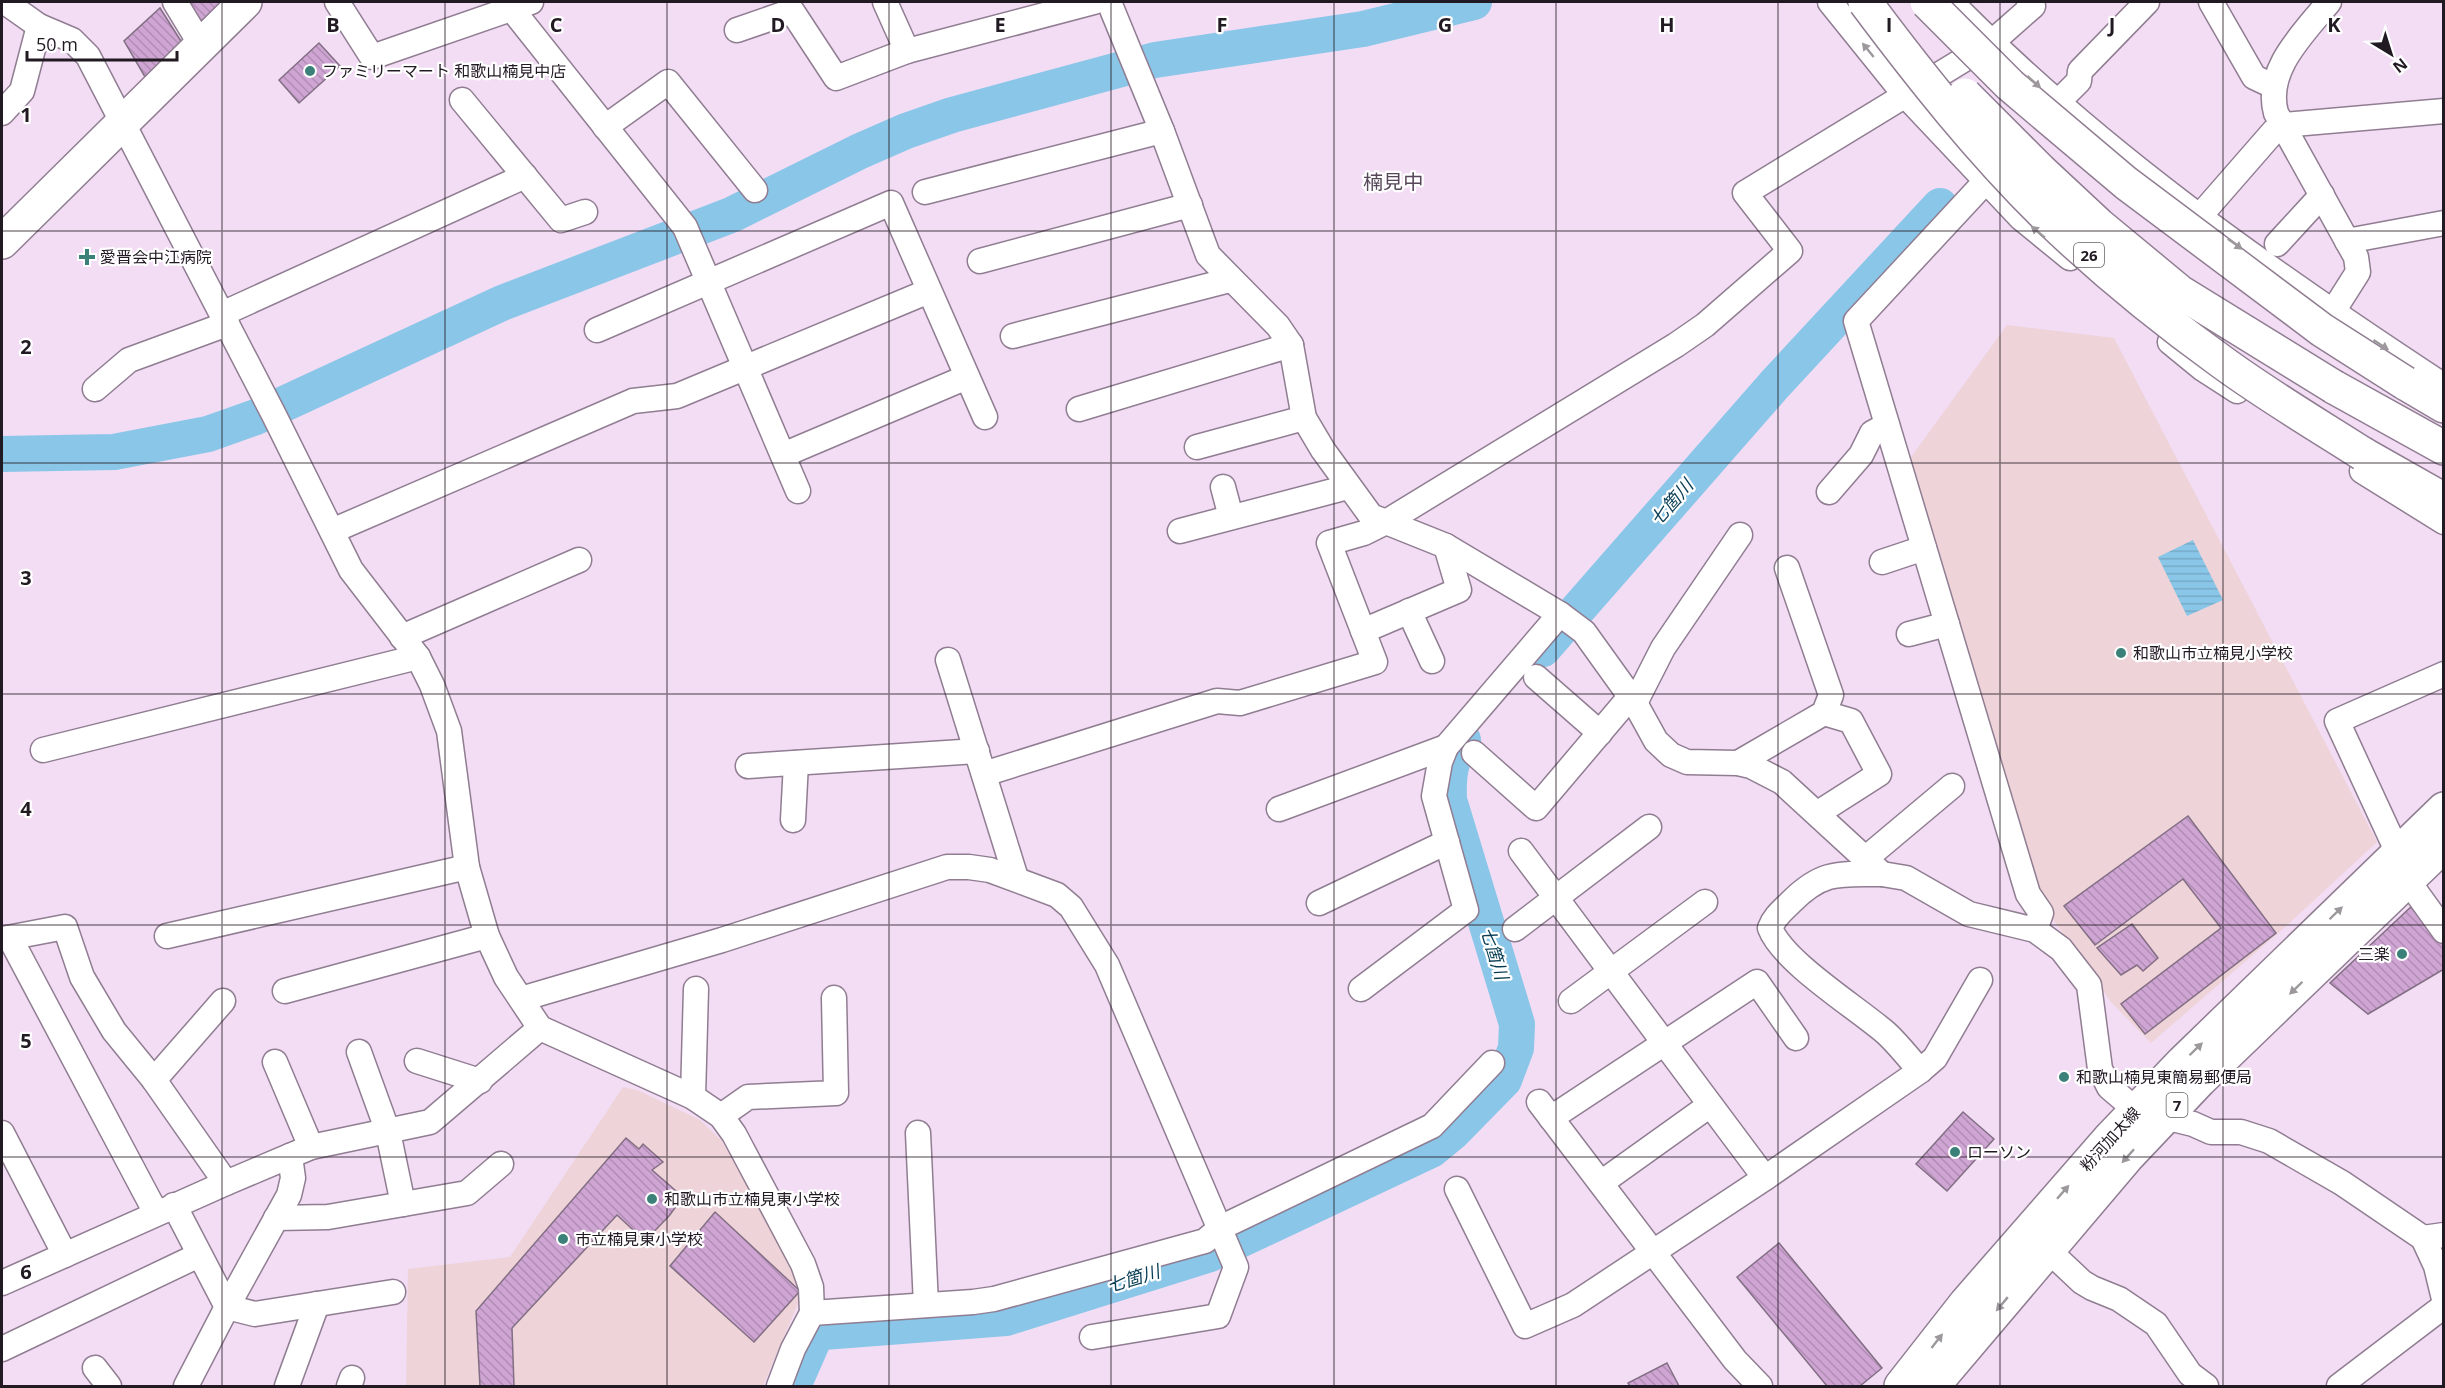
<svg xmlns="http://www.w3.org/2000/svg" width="2445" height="1388" viewBox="0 0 2445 1388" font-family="'Open Sans','Noto Sans JP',sans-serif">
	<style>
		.education { fill: #eed3d8 }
		.water { fill: url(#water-rules) }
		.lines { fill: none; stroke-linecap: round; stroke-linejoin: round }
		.river { stroke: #89c6e8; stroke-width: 36 }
		.building { fill: url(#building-back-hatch); stroke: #826f84; stroke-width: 1.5 }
		.street-casing { stroke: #907d92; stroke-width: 27 }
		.secondary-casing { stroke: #907d92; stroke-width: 36 }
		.primary-casing { stroke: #907d92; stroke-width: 36 }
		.highway-casing { stroke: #907d92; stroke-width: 36 }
		.street { stroke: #fff; stroke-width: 24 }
		.secondary { stroke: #fff; stroke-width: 33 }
		.primary { stroke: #fff; stroke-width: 33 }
		.highway { stroke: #fff; stroke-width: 33 }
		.highway-bridge-casing { stroke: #907d92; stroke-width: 36; stroke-linecap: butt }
		.highway-bridge { stroke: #fff; stroke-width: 33 }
		.oneway { fill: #9c989c }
		.grid { fill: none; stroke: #221a23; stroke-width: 1.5; stroke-opacity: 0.55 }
		.poi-dot { fill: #3b8179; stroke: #fff; stroke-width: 2 }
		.labels { text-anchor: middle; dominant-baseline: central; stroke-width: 4.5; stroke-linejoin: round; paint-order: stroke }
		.shield { fill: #fff; stroke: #645f65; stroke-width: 1.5 }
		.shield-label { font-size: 15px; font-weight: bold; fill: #221a23 }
		.poi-label { font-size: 16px; fill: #221a23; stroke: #fff; text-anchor: start }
		.street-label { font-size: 16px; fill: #221a23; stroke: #fff }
		.water-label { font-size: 18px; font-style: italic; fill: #083d54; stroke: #fff }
		.quarter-label { font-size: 20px; fill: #574659; stroke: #fff }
		.grid-label { font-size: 20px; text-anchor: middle; font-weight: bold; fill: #221a23; stroke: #fff; stroke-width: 4.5; stroke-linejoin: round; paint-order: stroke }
	</style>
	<defs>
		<pattern id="water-rules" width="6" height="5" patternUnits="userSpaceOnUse" patternTransform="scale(1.5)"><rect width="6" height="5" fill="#89c6e8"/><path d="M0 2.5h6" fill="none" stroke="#76aac7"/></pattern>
		<pattern id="building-back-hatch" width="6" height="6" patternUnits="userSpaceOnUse" patternTransform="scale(1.5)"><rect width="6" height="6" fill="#cfa5d3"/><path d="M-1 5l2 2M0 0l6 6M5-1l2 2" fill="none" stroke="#b18db5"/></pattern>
	</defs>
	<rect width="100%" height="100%" fill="#f2ddf4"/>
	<!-- education -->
	<g class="education">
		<path d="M2007,325L2114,338L2377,842L2284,928L2151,1043L2111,1002L2036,895L1906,464Z"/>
		<path d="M623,1087L637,1090L700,1120L722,1141L805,1287L763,1386H406L408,1269L510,1257Z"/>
	</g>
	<!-- water -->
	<path class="water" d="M2193,540L2223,600L2187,616L2158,557Z"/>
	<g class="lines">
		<!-- river -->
		<g class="river">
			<path d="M2,454L114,452L208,434L256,417L502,303L731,215L858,152L906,131L952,115L1155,60L1363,29L1474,2"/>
			<path d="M1543,649L1775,384L1940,206"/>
			<path d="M793,1386L815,1336L823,1332L1006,1318L1210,1254L1431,1150L1454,1131L1504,1080L1516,1048L1517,1024L1449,800C1448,776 1450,759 1463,740"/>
		</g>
	</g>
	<!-- building -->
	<g class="building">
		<path d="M181,2H232L210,21L194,19Z"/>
		<path d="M160,8L184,46L148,82L124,41Z"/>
		<path d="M319,43L340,66L299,103L279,80Z"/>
		<path d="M2188,816L2276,933L2145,1034L2121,1004L2221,928L2183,879L2095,945L2064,906Z"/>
		<path d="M2415,903L2444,938V969L2368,1014L2330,983Z"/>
		<path d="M2132,924L2158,958L2143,971L2137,965L2121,975L2097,948Z"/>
		<path d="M1963,1112L1994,1139L1947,1191L1916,1164Z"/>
		<path d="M626,1138L639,1149L643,1144L663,1162L652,1170L683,1197L669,1216L645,1241L617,1215L512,1328L514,1386H480L476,1311Z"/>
		<path d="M715,1212L800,1291L754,1342L670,1266Z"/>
		<path d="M1779,1243L1882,1368L1860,1386H1827L1737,1277Z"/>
		<path d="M1667,1363L1679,1386H1630L1628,1383Z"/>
	</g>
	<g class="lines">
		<defs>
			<g id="street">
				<path d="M5,2L39,26L72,40L88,56L274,415L351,570L418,657L432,685L449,731L467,867L487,936L506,977L540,1028L693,1097L721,1116L734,1134L803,1264L811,1287L812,1313L793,1349L779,1386"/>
				<path d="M175,2L201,45"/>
				<path d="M337,2L372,57L531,2"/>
				<path d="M885,2L907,51"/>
				<path d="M1109,2L1162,131L1208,255L1278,326L1291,345L1304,418L1323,450L1371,516L1446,546L1560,614L1584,632L1635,703L1656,741L1671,755L1687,762L1738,763L1751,766L1782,782L1882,874L1906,878L1969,914L2035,930L2061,949L2089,985L2100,1069L2109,1087L2136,1110L2193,1124L2211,1132H2241L2269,1141L2342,1183L2423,1238L2444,1235"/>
				<path d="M1830,2L1905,95L2021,218L2070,258"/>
				<path d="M1951,2C2097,151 2269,271 2444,386"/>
				<path d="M2211,2L2254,77L2273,86"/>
				<path d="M2329,2C2304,33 2264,70 2276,113L2356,257L2358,272L2332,313"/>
				<path d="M511,8L685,227L798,491"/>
				<path d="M737,30L792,11L836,78L907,51L1094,2"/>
				<path d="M462,100L561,220L585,212"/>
				<path d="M2057,103L2079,81L2080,71L2147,2"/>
				<path d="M2,113L22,91L39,26"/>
				<path d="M605,127L668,82L755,190"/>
				<path d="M1986,181L1856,321L2028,894L2041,913L2035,930"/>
				<path d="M925,192L1162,131"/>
				<path d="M2199,217L2274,131L2283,125L2444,111"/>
				<path d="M2347,241L2444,223"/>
				<path d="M2277,244L2322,195"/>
				<path d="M980,261L1190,205"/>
				<path d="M222,314L525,176"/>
				<path d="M597,330L891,203L985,417"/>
				<path d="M1013,336L1230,280"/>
				<path d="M2170,342L2203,369L2237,391"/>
				<path d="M95,389L129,360L227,324"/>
				<path d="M1079,409L1291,345"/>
				<path d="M1197,447L1304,418"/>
				<path d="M783,455L967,377"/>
				<path d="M2362,471L2444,522"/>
				<path d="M1223,487L1231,517"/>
				<path d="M1829,492L1861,455L1872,433L1887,425"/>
				<path d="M332,531L633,401L677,396L929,291"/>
				<path d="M1180,531L1348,487"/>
				<path d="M1882,562L1924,548"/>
				<path d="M1409,611L1432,661"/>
				<path d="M1363,631L1459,590L1446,546"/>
				<path d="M1909,634L1947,624"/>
				<path d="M402,637L579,560"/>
				<path d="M948,660L1016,878"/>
				<path d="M2444,674L2337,721L2416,892L2444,931"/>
				<path d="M1536,677L1600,733"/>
				<path d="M1635,703L1663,648L1740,535"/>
				<path d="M43,750L418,657"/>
				<path d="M1474,753L1536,808L1630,697"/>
				<path d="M1738,763L1824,713L1831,695L1787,568"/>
				<path d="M748,766L977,751"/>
				<path d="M984,774L1217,701L1240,703L1375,662L1329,543L1364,533L1386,522L1676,345L1705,325L1790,251L1745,193L1991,43L2033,6L2029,2"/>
				<path d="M1279,809L1446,747"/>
				<path d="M1818,813L1879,774L1851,721L1824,713"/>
				<path d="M793,820L796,763"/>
				<path d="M1521,851L1765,1178"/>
				<path d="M1865,859L1952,786"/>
				<path d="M1882,874C1840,874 1823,870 1791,902C1783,910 1774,917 1770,928C1783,962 1856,1007 1886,1033C1898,1044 1909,1058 1920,1071"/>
				<path d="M1319,903L1447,842"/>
				<path d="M1515,929L1649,827"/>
				<path d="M167,936L467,867"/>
				<path d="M10,938L156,1213"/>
				<path d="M2,939L65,927L82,977L114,1031L154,1080L226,1183"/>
				<path d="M1361,989L1466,910L1434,796L1440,762L1446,747L1560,614"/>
				<path d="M285,991L487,936"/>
				<path d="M521,999L722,940L947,867H969L990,870L1057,895L1071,907L1107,965L1236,1267L1218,1316L1092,1337"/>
				<path d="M1571,1001L1705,902"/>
				<path d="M359,1052L388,1132L403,1204"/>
				<path d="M417,1061L480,1081"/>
				<path d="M275,1062L311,1147"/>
				<path d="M154,1080L223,1001"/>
				<path d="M693,1097L696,989"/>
				<path d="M1539,1102L1735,1360L1760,1386"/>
				<path d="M721,1116L748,1097L836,1093L834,998"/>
				<path d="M1551,1118L1757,982L1796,1038"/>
				<path d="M2,1133L65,1255"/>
				<path d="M918,1133L926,1305"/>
				<path d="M1601,1183L1710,1105"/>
				<path d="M1457,1189L1525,1326L1573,1305L1765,1178L1920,1071L1935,1058L1980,980"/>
				<path d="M174,1205L227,1307L255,1314L393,1292"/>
				<path d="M276,1218L328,1217L467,1193L501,1164"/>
				<path d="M2423,1238L2436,1266L2444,1299"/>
				<path d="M2048,1250L2082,1282L2092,1288L2119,1299L2156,1324L2190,1374L2206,1386"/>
				<path d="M2,1283L226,1183L311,1147L430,1122L540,1028"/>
				<path d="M812,1313L973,1302L994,1299L1205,1241L1220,1228L1432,1126L1492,1063"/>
				<path d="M2,1349L199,1255"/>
				<path d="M95,1368L109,1386"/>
				<path d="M186,1386L227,1307L289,1195L293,1178L290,1156"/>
				<path d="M287,1386L317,1304"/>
				<path d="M349,1386L352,1378"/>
				<path d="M2339,1386L2444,1306"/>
			</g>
			<path id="secondary" d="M2,242L245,2"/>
			<g id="primary">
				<path d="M1901,1386L1966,1303L2109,1139L2183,1062L2444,809"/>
				<path d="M1933,1386L2127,1157L2200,1080L2444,845"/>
			</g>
			<g id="highway">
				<path d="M2405,383L2444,406"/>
				<path d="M2334,387L2444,448"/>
				<path d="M2363,454L2444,500"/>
			</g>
		</defs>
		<!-- street casing -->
		<use href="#street" class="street-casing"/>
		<!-- secondary casing -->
		<use href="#secondary" class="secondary-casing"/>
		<!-- primary casing -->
		<use href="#primary" class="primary-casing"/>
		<!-- highway casing -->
		<use href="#highway" class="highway-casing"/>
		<!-- street -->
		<use href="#street" class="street"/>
		<!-- secondary -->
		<use href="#secondary" class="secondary"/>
		<!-- primary -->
		<use href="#primary" class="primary"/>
		<!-- highway -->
		<use href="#highway" class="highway"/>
		<defs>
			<g id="highway-bridge">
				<path d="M1865,2C1921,77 1980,151 2047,217C2101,269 2161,318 2222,362C2267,395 2316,424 2363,454"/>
				<path d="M1927,2L2010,85L2126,183L2322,330L2405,383"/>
				<path d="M1965,95L2040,170L2099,225L2180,292L2334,387"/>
			</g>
		</defs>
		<!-- highway-bridge casing -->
		<use href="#highway-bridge" class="highway-bridge-casing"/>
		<!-- highway-bridge -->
		<use href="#highway-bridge" class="highway-bridge"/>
	</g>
	<!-- one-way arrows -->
	<defs><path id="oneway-solid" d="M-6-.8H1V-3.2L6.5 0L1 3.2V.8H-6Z" transform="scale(1.5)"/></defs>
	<g class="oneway">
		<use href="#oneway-solid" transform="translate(1868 50) rotate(-129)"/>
		<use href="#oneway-solid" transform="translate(2034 82) rotate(42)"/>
		<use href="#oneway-solid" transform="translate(2038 232) rotate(-140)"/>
		<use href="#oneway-solid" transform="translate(2235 244) rotate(36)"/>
		<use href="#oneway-solid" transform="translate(2381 345) rotate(33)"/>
		<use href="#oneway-solid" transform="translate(2336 913) rotate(-44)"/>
		<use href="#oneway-solid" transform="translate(2296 988) rotate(136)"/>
		<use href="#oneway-solid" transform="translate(2196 1049) rotate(-44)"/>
		<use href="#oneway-solid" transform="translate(2128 1156) rotate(132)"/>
		<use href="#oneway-solid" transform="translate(2063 1192) rotate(-49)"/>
		<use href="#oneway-solid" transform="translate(2002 1304) rotate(130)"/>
		<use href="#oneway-solid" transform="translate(1937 1341) rotate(-52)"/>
	</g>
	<!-- grid -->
	<path class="grid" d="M222,2V1386M445,2V1386M667,2V1386M889,2V1386M1111,2V1386M1334,2V1386M1556,2V1386M1778,2V1386M2000,2V1386M2223,2V1386M2,231H2444M2,463H2444M2,694H2444M2,925H2444M2,1157H2444"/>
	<!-- markers -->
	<g class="poi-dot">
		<circle cx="310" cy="71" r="6"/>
		<path d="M84 248h6v6h6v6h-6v6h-6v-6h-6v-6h6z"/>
		<circle cx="2121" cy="653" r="6"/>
		<circle cx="2402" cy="954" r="6"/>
		<circle cx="2064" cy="1077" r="6"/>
		<circle cx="1955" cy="1152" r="6"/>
		<circle cx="652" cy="1199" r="6"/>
		<circle cx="563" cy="1239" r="6"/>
	</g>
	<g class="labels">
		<!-- shield labels -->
		<g class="shield">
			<rect x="2074" y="243" width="30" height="24" rx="4.5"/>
			<rect x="2166.5" y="1093" width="21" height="24" rx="4.5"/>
		</g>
		<g class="shield-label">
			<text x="2089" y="255">26</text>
			<text x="2177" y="1105">7</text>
		</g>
		<!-- poi labels -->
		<g class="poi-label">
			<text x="322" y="71">ファミリーマート 和歌山楠見中店</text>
			<text x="100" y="257">愛晋会中江病院</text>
			<text x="2133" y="653">和歌山市立楠見小学校</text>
			<text x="2390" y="954" text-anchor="end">三楽</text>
			<text x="2076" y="1077">和歌山楠見東簡易郵便局</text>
			<text x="1967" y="1152">ローソン</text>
			<text x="664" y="1199">和歌山市立楠見東小学校</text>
			<text x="575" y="1239">市立楠見東小学校</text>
		</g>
		<!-- street labels -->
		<g class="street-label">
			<text transform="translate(2110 1139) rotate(-48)">粉河加太線</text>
		</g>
		<!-- water labels -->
		<g class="water-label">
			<text transform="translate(1671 502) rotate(-49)">七箇川</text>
			<text transform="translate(1495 953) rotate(73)">七箇川</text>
			<text transform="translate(1133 1278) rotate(-17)">七箇川</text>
		</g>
		<!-- quarter labels -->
		<g class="quarter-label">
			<text x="1393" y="181">楠見中</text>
		</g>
	</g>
	<g class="grid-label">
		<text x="333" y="32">B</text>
		<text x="556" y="32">C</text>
		<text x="778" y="32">D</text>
		<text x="1000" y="32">E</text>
		<text x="1222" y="32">F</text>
		<text x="1445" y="32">G</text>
		<text x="1667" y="32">H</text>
		<text x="1889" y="32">I</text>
		<text x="2112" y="32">J</text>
		<text x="2334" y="32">K</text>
		<text x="26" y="122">1</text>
		<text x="26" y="354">2</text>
		<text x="26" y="585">3</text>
		<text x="26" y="816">4</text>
		<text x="26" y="1048">5</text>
		<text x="26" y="1279">6</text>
	</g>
	<!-- border -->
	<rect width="2445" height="1388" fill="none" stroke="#221a23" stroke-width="6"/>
	<!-- north arrow -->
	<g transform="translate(2391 54) rotate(142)" stroke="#ffffff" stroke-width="4.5" paint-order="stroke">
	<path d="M0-4.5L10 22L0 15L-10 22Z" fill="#221a23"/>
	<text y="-9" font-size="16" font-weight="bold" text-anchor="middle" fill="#221a23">N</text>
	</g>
	<!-- scale -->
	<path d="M27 51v9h150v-9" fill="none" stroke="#221a23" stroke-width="3"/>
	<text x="36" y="51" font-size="18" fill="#221a23" stroke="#ffffff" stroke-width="4.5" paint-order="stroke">50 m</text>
</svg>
